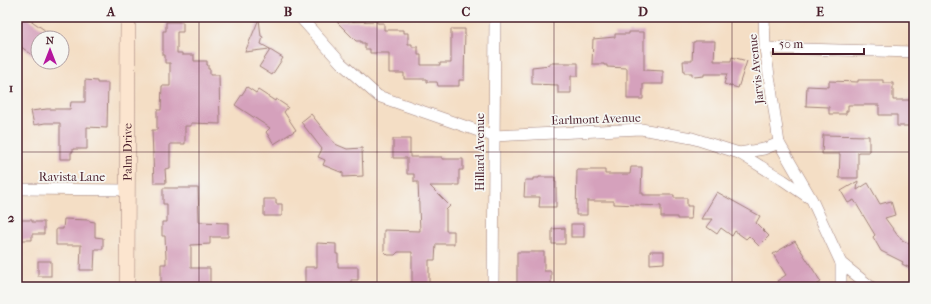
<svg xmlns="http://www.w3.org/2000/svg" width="931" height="304" viewBox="0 0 931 304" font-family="'IM FELL French Canon',serif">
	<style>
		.building { fill: #d5a1bc }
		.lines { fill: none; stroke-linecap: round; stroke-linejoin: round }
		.street-casing { stroke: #9f7e78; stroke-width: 12 }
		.secondary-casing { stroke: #9f7e78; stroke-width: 16 }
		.street { stroke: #fff; stroke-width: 11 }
		.secondary { stroke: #fce5cf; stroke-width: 15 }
		.grid { fill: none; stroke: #4a1f2b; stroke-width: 1; stroke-opacity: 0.55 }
		.labels { text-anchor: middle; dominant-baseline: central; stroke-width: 3.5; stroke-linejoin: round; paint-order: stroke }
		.street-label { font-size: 12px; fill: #4a1f2b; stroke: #f6f6f2 }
		.neatline { fill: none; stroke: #4a1f2b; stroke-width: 1.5 }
		.grid-label { font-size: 13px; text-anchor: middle; font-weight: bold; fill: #4a1f2b }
	</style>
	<rect width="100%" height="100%" fill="#f6f6f2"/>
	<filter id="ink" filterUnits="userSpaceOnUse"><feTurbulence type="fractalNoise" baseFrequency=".025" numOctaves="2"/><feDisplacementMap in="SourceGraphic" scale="8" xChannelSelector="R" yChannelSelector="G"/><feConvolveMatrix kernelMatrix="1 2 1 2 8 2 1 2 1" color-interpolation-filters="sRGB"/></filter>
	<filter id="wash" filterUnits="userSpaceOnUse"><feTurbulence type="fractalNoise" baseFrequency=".012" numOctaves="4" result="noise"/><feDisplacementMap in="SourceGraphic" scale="16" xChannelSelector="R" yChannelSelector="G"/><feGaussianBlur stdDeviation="0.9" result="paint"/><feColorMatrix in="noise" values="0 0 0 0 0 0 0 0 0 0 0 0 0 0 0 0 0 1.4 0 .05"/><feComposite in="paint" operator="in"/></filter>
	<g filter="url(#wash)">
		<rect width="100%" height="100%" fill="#f4dec5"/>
		<g id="blocks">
			<!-- building -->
			<g class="building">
				<path d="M17,17H26L56,38H38V59L17,44Z"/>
				<path d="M259,19L261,36L263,37L261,44L270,49L245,52Z"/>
				<path d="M377,21V23H384V30H404V33H408V44H412V47H418V55H421V65H440V63H451V29H465L464,80H459V86H438L437,82H427V79H404V73H389V53H370V49H365V43H361V41H356L337,22Z"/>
				<path d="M166,22H183V32H177V53H182V55H194V61H207V65H208V69H210V75H219L220,124L191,123V126H185V144H170V168L165,169L166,183H154L152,130H157V110H161L162,86H170V63H165V55H163V31H166Z"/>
				<path d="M629,32H644V70L663,71V84H643V99H627V68L607,67V65H604V64H592L593,39L615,37V34H629Z"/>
				<path d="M695,41H715L714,61H731L732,57L747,61L738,88L724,84L727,74H704V76L694,77L692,76V73H684L683,61H692L693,42H695Z"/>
				<path d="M270,50L283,58L272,75L259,67Z"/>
				<path d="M550,63H578V76H571V93H558V85L532,84V67L550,65Z"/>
				<path d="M85,80L97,81V83H108L107,128L87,127V149H73V152H71V159H60V123H45L34,125L31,111L47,109H70L71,102H85Z"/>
				<path d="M858,80H883V83H893V100H914V126H897V115H879V105H848V111H846V114H829V107L806,106L807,86L829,87V81L858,82Z"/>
				<path d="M247,87L256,93L258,90L275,101L276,99L288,107L284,112L296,130L274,144L266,132L270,128L235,105Z"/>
				<path d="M311,114L335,144L347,149L362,148L363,176L343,177V173L323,165L325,160L318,157L322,149L301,122Z"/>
				<path d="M823,135L869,136V152H858V178H839L840,154H822Z"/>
				<path d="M393,139H410V157H442V159H463V170H459V185H454V186H430L450,206L446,210V231H454V244H436L435,260H429V287H412V252H398L395,255H388L384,251V230L420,231L418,182H414V174H407V158H393Z"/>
				<path d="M631,167H642L641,193H643V195H674V198H687V206H692L691,219H677V217H661V206L614,204V201H587V215H576L577,170H605V174H630Z"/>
				<path d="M539,177H555V182H556V207H539L540,197H524L525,180H533V178H539Z"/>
				<path d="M858,181L857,190L868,183L880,204L891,201L895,215L885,218L898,236L901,238L902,240L914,246V270L902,264L903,262L881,251L873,237L875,235L854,200L848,203L841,191Z"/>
				<path d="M163,188H198L199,222L228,223V237H210V244L191,245V268H210V287L161,286V264H166V258L165,236H162V222H167V204H163Z"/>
				<path d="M717,192L760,216L756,223L769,236L759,246L749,236L746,239L735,231L732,236L721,228L717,234L707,227L713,219H701Z"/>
				<path d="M264,199H276V204H282V216H264Z"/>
				<path d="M64,219L89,220V221L95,222V237L103,238V249H95L94,270H80L81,245H56V229H63Z"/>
				<path d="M17,220H32V222H44V234H32V240H17Z"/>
				<rect x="571" y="224" width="13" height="13"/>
				<path d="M565,228V244H552V229Z"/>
				<path d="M795,241L821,282L813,287H781L777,281L786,275L773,254Z"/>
				<path d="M317,243L336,244V254H338V267H358V280H351V287H305V267H317Z"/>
				<path d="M650,251H664V263L650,264Z"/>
				<path d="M517,252H544V271H551V287H525V284H517Z"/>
				<rect x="38" y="261" width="13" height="15"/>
			</g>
		</g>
	</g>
	<g filter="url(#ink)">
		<use href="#blocks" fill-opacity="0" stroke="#9f7e78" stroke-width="1"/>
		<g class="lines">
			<defs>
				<g id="street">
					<path d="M300,17L341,63L378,96L493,136L641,129L692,138L739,153L764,149L779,143L812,200L841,263L871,287"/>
					<path d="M764,17L765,48L779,143"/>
					<path d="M765,48L914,52"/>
					<path d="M739,153L783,180L808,197"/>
					<path d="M17,189L127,190"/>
					<path d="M493,287L495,17"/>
					<path d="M841,287V263"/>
				</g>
				<g id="secondary">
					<path id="s1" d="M127,287L128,17"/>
				</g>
			</defs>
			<!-- street casing -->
			<use href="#street" class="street-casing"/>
			<!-- secondary casing -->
			<use href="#secondary" class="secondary-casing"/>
			<!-- street -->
			<use href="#street" class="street"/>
			<!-- secondary -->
			<use href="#secondary" class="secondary"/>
		</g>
	</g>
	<!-- grid -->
	<path class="grid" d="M199,17V287M377,17V287M554,17V287M732,17V287M17,152H914"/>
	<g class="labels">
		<!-- street labels -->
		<g class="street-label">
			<text transform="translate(756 69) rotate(-96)">Jarvis Avenue</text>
			<text transform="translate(596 119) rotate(-2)">Earlmont Avenue</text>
			<text stroke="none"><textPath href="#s1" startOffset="135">Palm Drive</textPath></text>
			<text transform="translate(480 152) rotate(-90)">Hillard Avenue</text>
			<text x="72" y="177">Ravista Lane</text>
		</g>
	</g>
	<!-- margin -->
	<rect width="931" height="304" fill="none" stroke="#f6f6f2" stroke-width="44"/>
	<!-- north arrow -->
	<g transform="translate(50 50)"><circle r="19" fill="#f6f6f2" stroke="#b1a0a2"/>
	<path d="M0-3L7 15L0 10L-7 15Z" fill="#b5179e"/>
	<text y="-6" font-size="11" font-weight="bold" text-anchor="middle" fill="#4a1f2b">N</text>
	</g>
	<!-- scale -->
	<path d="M773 48v6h91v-6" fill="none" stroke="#4a1f2b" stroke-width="2"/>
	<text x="779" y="48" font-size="12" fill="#4a1f2b" stroke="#f6f6f2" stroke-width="3" paint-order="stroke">50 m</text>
	<rect x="22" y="22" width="887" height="260" class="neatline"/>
	<g class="grid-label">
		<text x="111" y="16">A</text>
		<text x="288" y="16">B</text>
		<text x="466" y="16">C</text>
		<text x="643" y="16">D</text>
		<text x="820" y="16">E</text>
		<text x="11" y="92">1</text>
		<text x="11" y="222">2</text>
	</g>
</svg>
